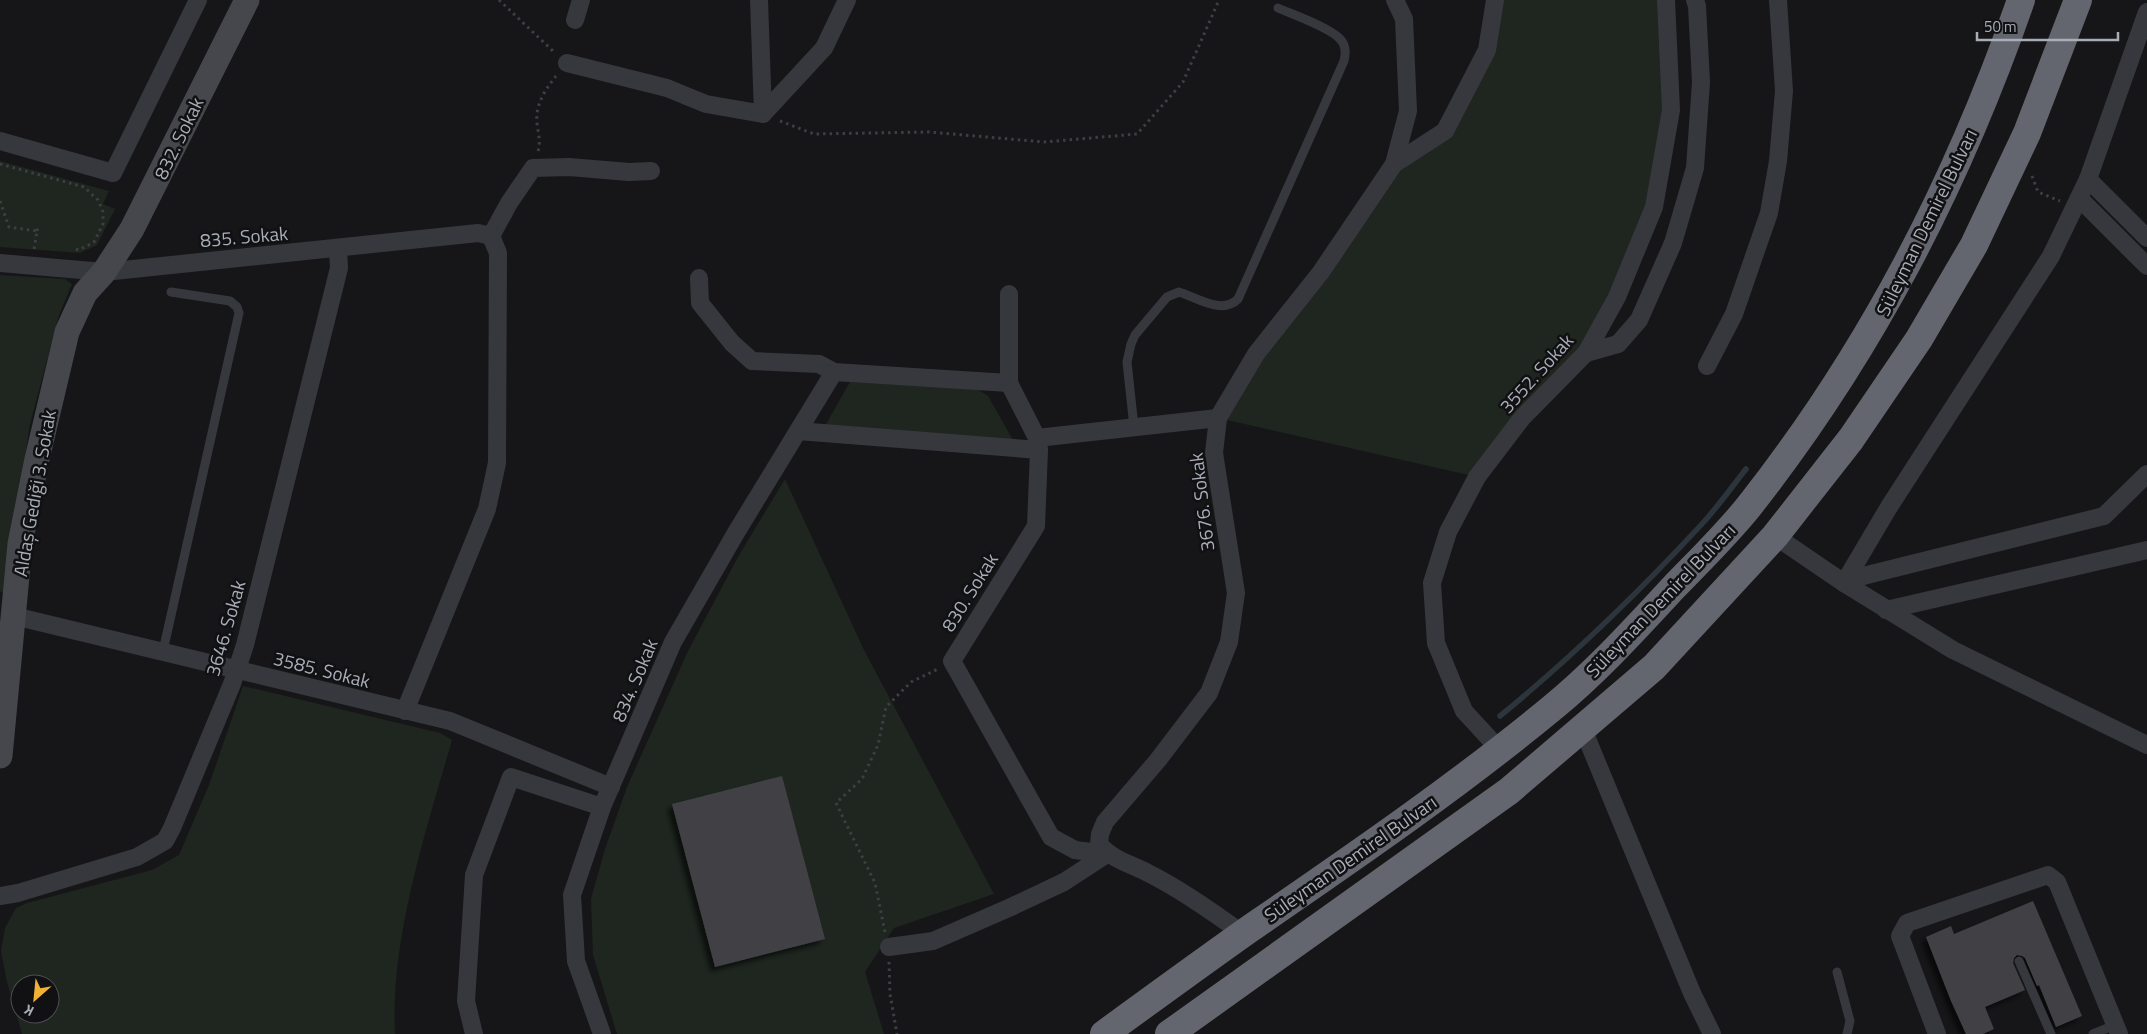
<svg xmlns="http://www.w3.org/2000/svg" width="2147" height="1034" viewBox="0 0 2147 1034" font-family="'Titillium Web',sans-serif">
	<style>
		.green { fill: #1e261f; fill-rule: evenodd }
		.lines { fill: none; stroke-linecap: round; stroke-linejoin: round }
		.stream { stroke: #2c353c; stroke-width: 5.5 }
		.building { fill: #404145; filter: url(#shadow) }
		.path { stroke: #3d3f44; stroke-width: 3; stroke-dasharray: 2.5 4; stroke-linecap: butt }
		.lane { stroke: #37383d; stroke-width: 9 }
		.street { stroke: #37383d; stroke-width: 18 }
		.secondary { stroke: #45474d; stroke-width: 25 }
		.highway { stroke: #63666e; stroke-width: 28 }
		.labels { text-anchor: middle; dominant-baseline: central; stroke-width: 5; stroke-linejoin: round; paint-order: stroke }
		.street-label { font-size: 19px; fill: #a8adb8; stroke: #111113 }
	</style>
	<defs>
		<filter id="shadow"><feDropShadow dx="-4.5" dy="4.5" stdDeviation="2.5" flood-color="#0009"/></filter>
	</defs>
	<rect width="100%" height="100%" fill="#161618"/>
	<!-- green -->
	<g class="green">
		<path d="M1495,0H1666L1671,110L1654,207L1586,353L1477,477L1218,418L1382,183L1445,131L1487,50Z"/>
		<path d="M0,161L109,191L103,204L115,209L97,245L80,253L0,247Z"/>
		<path d="M0,275L65,279L72,284L59,315L30,424L4,593L0,591Z"/>
		<path d="M850,382L977,389L988,396L1013,440L825,426Z"/>
		<path d="M785,479L864,650L994,894L894,928L865,972L884,1034H617L593,955L591,899L605,849L627,787L688,651L738,557Z"/>
		<path d="M243,686L440,733L452,740C426,831 390,939 395,1034H22L7,982L1,951L5,928L16,908L27,903L152,870L179,855L209,785ZM20,984H50V1014H20Z"/>
	</g>
	<g class="lines">
		<!-- stream -->
		<path class="stream" d="M1500,716C1571,658 1638,593 1701,525C1717,508 1731,488 1746,469"/>
	</g>
	<!-- building -->
	<g class="building">
		<path d="M782,776L825,939L715,967L672,804Z"/>
		<path d="M2033,901L2082,1016L2056,1027L2039,985L2037,986L2025,958L2022,956L2017,955L2014,958L2013,963L2025,990L1985,1007L1994,1029L1983,1034H1966L1951,1001L1926,937L1951,926L1954,934Z"/>
	</g>
	<g class="lines">
		<!-- path -->
		<g class="path">
			<path d="M499,0L554,52"/>
			<path d="M780,121L814,134L929,132L1044,142L1137,134L1183,82L1219,0"/>
			<path d="M538,151C541,142 538,133 537,123C535,105 545,90 556,76"/>
			<path d="M0,164L84,187L98,200L103,212V224L94,242L79,250L75,249"/>
			<path d="M2032,176L2038,192L2060,201"/>
			<path d="M0,201L9,227L37,231L34,249"/>
			<path d="M37,231L38,226"/>
			<path d="M885,932L875,883L836,803L862,779L878,745L886,707L911,682L938,669"/>
			<path d="M889,962L890,994L897,1034"/>
		</g>
		<!-- lane -->
		<g class="lane">
			<path d="M1134,427L1127,362L1131,344L1135,335L1167,297L1179,292C1198,298 1222,315 1238,299L1344,61C1346,53 1346,44 1339,38C1328,27 1294,15 1278,8"/>
			<path d="M163,651L239,313L237,307L230,301L171,292"/>
			<path d="M2019,961L2051,1034"/>
			<path d="M1837,972L1850,1021L1847,1034"/>
			<path d="M2093,1034L2115,1025"/>
		</g>
		<!-- street -->
		<g class="street">
			<path d="M759,0L763,114"/>
			<path d="M575,20L581,0"/>
			<path d="M567,63L667,88L706,104L763,114L824,48L847,0"/>
			<path d="M0,141L113,173L198,0"/>
			<path d="M1394,164L1445,131L1487,50L1495,0"/>
			<path d="M2088,179L2147,238"/>
			<path d="M2079,198L2147,266"/>
			<path d="M491,236L509,203L533,168L569,167L629,172L651,171"/>
			<path d="M0,263L104,272L478,233L491,236"/>
			<path d="M699,278L700,303L732,343L752,361L819,364L834,372L1009,383"/>
			<path d="M1009,294V383L1037,438L1039,450L1036,526L952,661L1051,837L1075,850L1107,854"/>
			<path d="M1586,353L1618,344L1639,320L1673,243L1695,168L1701,82L1697,6L1695,0"/>
			<path d="M1707,366L1734,314L1769,213L1778,161L1784,91L1778,0"/>
			<path d="M798,431L1039,450"/>
			<path d="M1037,438L1218,418"/>
			<path d="M1775,536L1844,583L1953,650L2147,745"/>
			<path d="M1844,583L1889,507L2051,256L2088,179L2147,12"/>
			<path d="M1844,583L1863,576L2104,516L2147,474"/>
			<path d="M1886,610L2147,550"/>
			<path d="M14,616L450,721L611,787"/>
			<path d="M405,711L487,509L497,463L498,253L491,236"/>
			<path d="M1583,729L1692,993L1712,1034"/>
			<path d="M1499,749L1464,711L1436,643L1432,583L1448,532L1477,477L1522,418L1586,353L1617,297L1654,207L1671,110L1666,0"/>
			<path d="M0,896L18,893L137,857L165,841L172,828L232,684L245,645L339,268L338,249"/>
			<path d="M1243,934C1213,912 1182,890 1148,873C1131,864 1112,860 1099,844L1100,834L1105,822L1158,760L1209,693L1229,642L1236,593L1214,453L1218,418L1256,354L1321,272L1394,164L1408,111L1404,19L1395,0"/>
			<path d="M889,947L933,941L1011,907L1064,882L1107,854"/>
			<path d="M474,1034L466,1001L474,875L511,777L602,807"/>
			<path d="M602,1034L576,961L572,895L602,807L673,642L737,531L834,372"/>
			<path d="M1937,1034L1900,936L1907,923L2048,875L2057,882L2119,1034"/>
		</g>
		<!-- secondary -->
		<path class="secondary" d="M0,756L20,544L37,459L67,332L85,293L104,272L132,229L247,0"/>
		<!-- highway -->
		<g class="highway">
			<path d="M1104,1034C1152,999 1200,964 1248,930C1351,859 1455,788 1552,708C1596,672 1635,629 1673,588C1699,561 1727,534 1750,505C1871,351 1957,184 2021,0"/>
			<path d="M1169,1034L1509,791L1654,667L1775,536L1851,439L1919,339L1974,245L2027,133L2078,0"/>
		</g>
	</g>
	<g class="labels">
		<!-- street labels -->
		<g class="street-label">
			<text transform="translate(178 138) rotate(-64)">832. Sokak</text>
			<text transform="translate(1926 222) rotate(-64)">Süleyman Demirel Bulvarı</text>
			<text transform="translate(244 236) rotate(-5)">835. Sokak</text>
			<text transform="translate(1536 373) rotate(-48)">3552. Sokak</text>
			<text transform="translate(34 493) rotate(-80)">Aldaş Gediği 3. Sokak</text>
			<text transform="translate(1201 502) rotate(-97)">3676. Sokak</text>
			<text transform="translate(969 592) rotate(-58)">830. Sokak</text>
			<text transform="translate(1660 600) rotate(-46)">Süleyman Demirel Bulvarı</text>
			<text transform="translate(225 628) rotate(-74)">3646. Sokak</text>
			<text transform="translate(322 669) rotate(14)">3585. Sokak</text>
			<text transform="translate(634 680) rotate(-67)">834. Sokak</text>
			<text transform="translate(1350 858) rotate(-35)">Süleyman Demirel Bulvarı</text>
		</g>
	</g>
	<!-- north arrow -->
	<g transform="translate(35 999) rotate(207)"><circle r="24" fill="#111113" stroke="#4d4f55"/>
	<path d="M0-4L9 19L0 12L-9 19Z" fill="#f2b134"/>
	<text y="-8" font-size="14" font-weight="bold" text-anchor="middle" fill="#a8adb8">K</text>
	</g>
	<!-- scale -->
	<path d="M1977 32v8h141v-8" fill="none" stroke="#a8adb8" stroke-width="2.5"/>
	<text x="1984" y="32" font-size="15" fill="#a8adb8" stroke="#111113" stroke-width="4" paint-order="stroke">50 m</text>
</svg>
